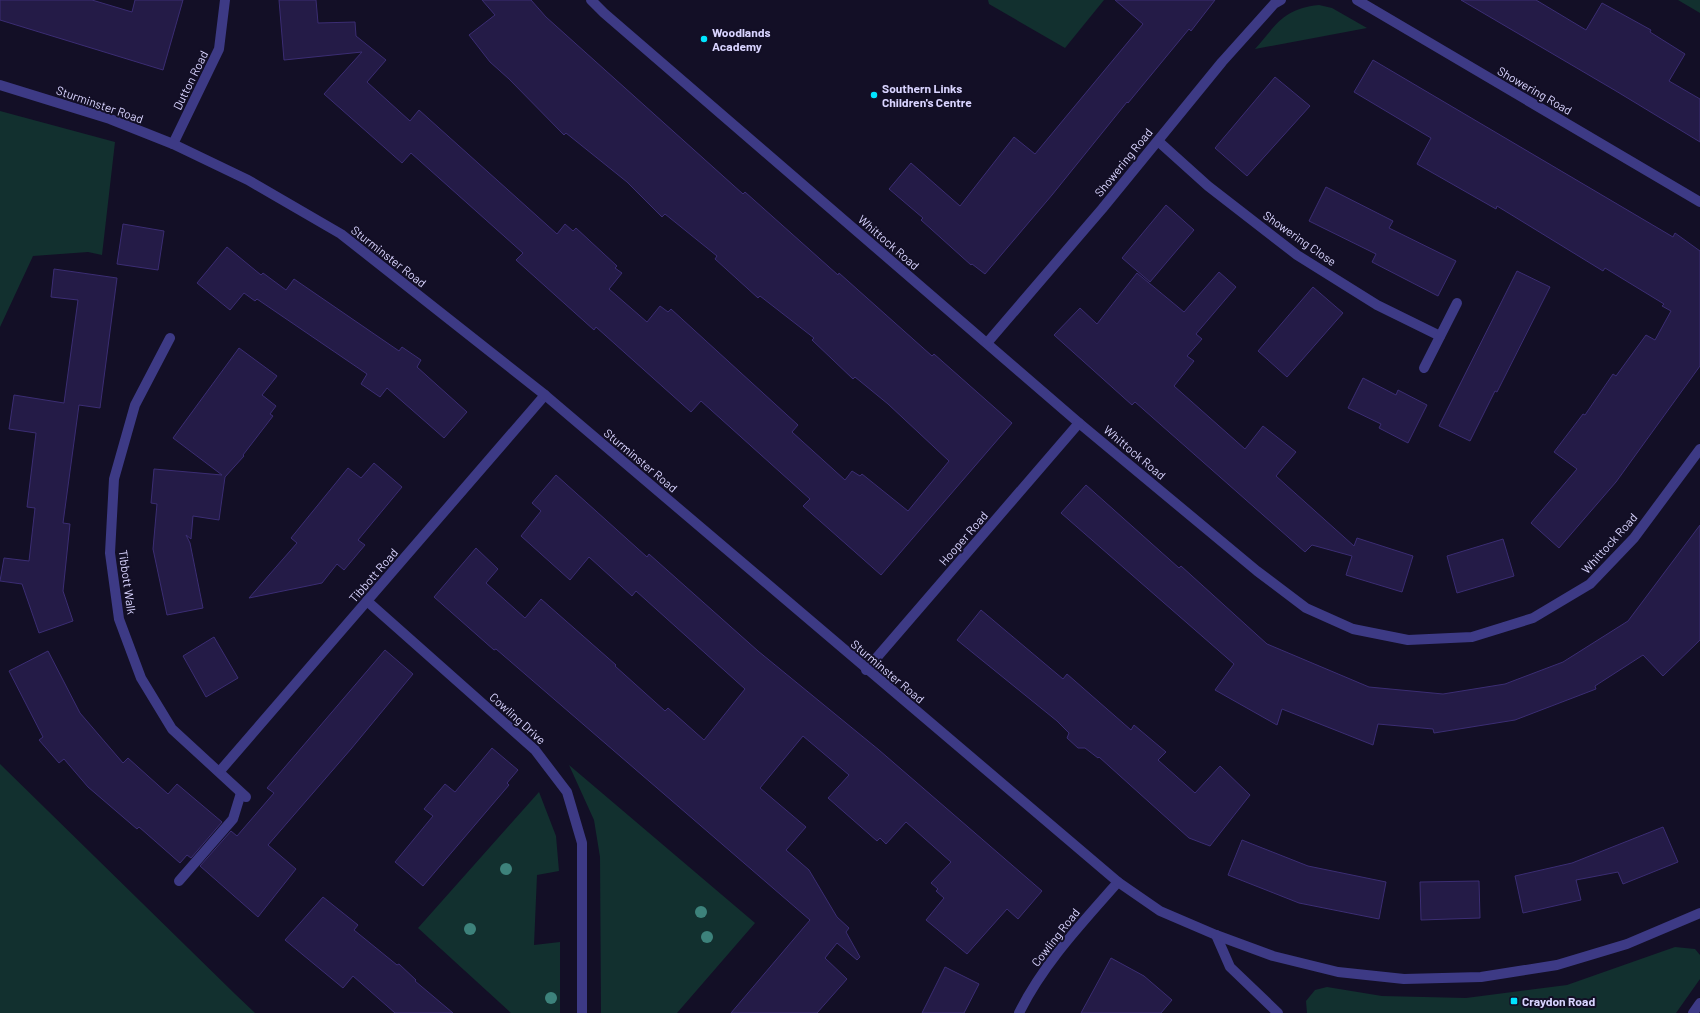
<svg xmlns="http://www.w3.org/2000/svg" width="1700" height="1013" viewBox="0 0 1700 1013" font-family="Barlow,sans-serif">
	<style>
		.green { fill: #12302f }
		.building { fill: #241b47; stroke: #3b2d73 }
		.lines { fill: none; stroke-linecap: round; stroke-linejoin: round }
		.service { stroke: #3d3a85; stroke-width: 10 }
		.minor { stroke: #3d3a85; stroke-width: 10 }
		.tertiary { stroke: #3d3a85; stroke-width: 10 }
		.tree { fill: #3d827b }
		.poi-dot { fill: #00e5ff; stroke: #130f26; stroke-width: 1.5 }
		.labels { text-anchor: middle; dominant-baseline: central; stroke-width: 4; stroke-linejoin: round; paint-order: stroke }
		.poi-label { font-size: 12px; font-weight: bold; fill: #d9d4ff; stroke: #130f26; text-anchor: start }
		.street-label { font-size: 12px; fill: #d9d4ff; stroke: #130f26 }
	</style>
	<rect width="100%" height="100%" fill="#130f26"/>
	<!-- green -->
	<g class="green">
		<path d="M988,0H1104L1065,48L989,4Z"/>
		<path d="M1678,0H1700V13Z"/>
		<path d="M1319,5L1332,8L1367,28L1255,49C1278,23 1283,9 1319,5Z"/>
		<path d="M0,111L115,142L102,255L88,252L33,256L0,327Z"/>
		<path d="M0,764L235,994L255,1013H0Z"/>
		<path d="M569,765L755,923L677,1013H601L600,857L594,820Z"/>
		<path d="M539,792L556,836L559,871L537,875L534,945L560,942V1013H511L418,928Z"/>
		<path d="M1675,947L1695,949L1700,955V979L1676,1013H1307L1306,1001L1315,990L1327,987L1382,996L1466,998L1567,985Z"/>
	</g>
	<!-- building -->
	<g class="building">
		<path d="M0,0H92L132,12L135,0H183L163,70L0,20Z"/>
		<path d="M279,0H316L318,23L355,22L356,36L386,60L367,82L410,121L419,110L557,234L565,224L573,231L576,228L617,266L615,268L622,273L609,289L647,322L660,306L668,312L671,309L798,425L792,432L845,480L852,471L860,476L862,474L908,511L949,461L888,404L855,377L853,379L812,340L814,338L760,296L758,298L715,259L717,256L665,214L662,217L627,182L566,133L564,135L509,79L490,62L469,35L495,15L482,0H531L546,17L743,194L745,192L838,275L839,273L932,356L934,354L1012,423L881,575L803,506L810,499L701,401L691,412L596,327L594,330L516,260L523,253L411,153L402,163L324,94L362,52L284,60Z"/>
		<path d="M1115,0H1215L1191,31L1189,29L1128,103L1127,102L1052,195L985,274L972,264L971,265L921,220L923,218L889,189L911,163L960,206L1014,137L1035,154L1143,24Z"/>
		<path d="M1461,0H1536L1586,30L1602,3L1651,30L1650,32L1685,54L1669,81L1700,99V142L1616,91Z"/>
		<path d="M1373,60L1673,237L1675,233L1700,251V366L1616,482L1559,548L1531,523L1577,469L1554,452L1583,414L1585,415L1613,374L1616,376L1646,335L1655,340L1671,311L1662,306L1664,304L1605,268L1603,271L1497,206L1496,209L1417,164L1431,138L1354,92Z"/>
		<path d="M1275,77L1310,106L1247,176L1215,148Z"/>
		<path d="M1326,187L1393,221L1389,228L1456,261L1438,296L1372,262L1376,254L1309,221Z"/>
		<path d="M1166,205L1194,230L1150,282L1122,258Z"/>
		<path d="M123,224L164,231L158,270L117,264Z"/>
		<path d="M227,247L261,275L263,273L286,290L294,279L399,351L402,347L421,360L417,367L467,412L444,438L387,388L380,397L361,384L367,374L257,299L255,301L244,293L230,310L197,283Z"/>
		<path d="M54,269L117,278L100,408L79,405L63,523L70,524L63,591L73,621L39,633L22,584L0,581L4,558L29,561L35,508L27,507L36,433L9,429L14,395L64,403L78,300L51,297Z"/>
		<path d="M1517,271L1550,287L1497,392L1495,391L1470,441L1439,426Z"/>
		<path d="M1219,272L1236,287L1196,334L1202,339L1187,356L1194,361L1174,386L1245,449L1263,426L1296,452L1276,476L1354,546L1357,538L1413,556L1402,592L1346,575L1352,556L1312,545L1305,552L1135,402L1132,405L1054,335L1080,308L1097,324L1137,273L1184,312Z"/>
		<path d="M1313,287L1343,313L1287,377L1258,351Z"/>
		<path d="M239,348L277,376L262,395L276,406L270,414L273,416L243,455L244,456L225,477L219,520L193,516L191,539L186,535L190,543L203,608L167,615L153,549L157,504L151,503L154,469L222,475L173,438Z"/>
		<path d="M1363,378L1396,395L1398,390L1427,405L1408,443L1379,428L1381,424L1348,408Z"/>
		<path d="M374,463L402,487L358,540L365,545L344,570L337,564L322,583L249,598L297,543L291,538L348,468L361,478Z"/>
		<path d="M556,475L647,557L649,554L758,651L879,750L1042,891L1018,919L1007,909L967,954L926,920L944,898L936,891L938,889L931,883L951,862L906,822L886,844L880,838L877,841L828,798L849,775L803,736L760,788L806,827L786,850L809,870L837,917L849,928L846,932L860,957L857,960L837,943L825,958L847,979L817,1013H731L810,920L496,649L494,650L434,597L476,548L498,569L486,583L525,618L541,599L616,665L615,666L665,711L668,708L704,740L745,689L636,591L632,596L589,557L570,580L521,536L541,511L532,503Z"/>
		<path d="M1086,485L1179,568L1181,566L1267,644L1369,687L1443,694L1505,684L1563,662L1628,621L1700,525V640L1663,676L1643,655L1595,686L1596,689L1515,720L1434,733L1433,729L1378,724L1373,745L1282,709L1277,725L1215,690L1234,664L1061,513Z"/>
		<path d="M1503,539L1514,576L1457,593L1447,556Z"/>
		<path d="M981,610L1063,679L1067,674L1131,730L1134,725L1166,752L1158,760L1195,793L1220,766L1250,795L1210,846L1189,838L1099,757L1098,758L1085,748H1078L1067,738L1069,733L1057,721L957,640Z"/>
		<path d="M214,637L238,678L206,697L183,656Z"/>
		<path d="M385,650L413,674L351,749L268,845L296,869L258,917L200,866L231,831L237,836L274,793L267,788Z"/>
		<path d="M48,651L80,713L123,763L128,758L168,794L177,784L222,822L191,858L187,855L180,863L139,827L137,829L88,787L64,759L59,763L39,740L43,737L9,671Z"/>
		<path d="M492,748L518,770L507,783L509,785L423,886L395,862L433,816L424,809L445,784L455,792Z"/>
		<path d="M1663,827L1678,862L1623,884L1618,872L1576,880L1581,900L1523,913L1515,876L1572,863Z"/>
		<path d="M1242,840L1308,866L1386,882L1379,919L1299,903L1228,875Z"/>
		<path d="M1479,881L1480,918L1421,920L1420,882Z"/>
		<path d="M323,897L358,925L354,930L397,965L399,964L416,980L415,981L453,1013H395L353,976L343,988L285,940Z"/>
		<path d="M1111,958L1144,976L1172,1000L1161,1013H1081Z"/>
		<path d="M945,967L979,984L964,1013H922Z"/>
	</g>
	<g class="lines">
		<!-- service -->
		<path class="service" d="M179,881L233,819L241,793"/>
		<!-- minor -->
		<g class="minor">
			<path d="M591,0L604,13L1079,423L1257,571L1306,608L1353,629L1408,640L1472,637L1533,618L1590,584L1634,538L1700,449"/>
			<path d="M1357,0L1700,202"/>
			<path d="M1158,141L1208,186L1297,255L1377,305L1440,336"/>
			<path d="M173,144L219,49L225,0"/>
			<path d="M170,338L135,405L114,479L110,553L119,619L141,678L172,729L246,797"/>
			<path d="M987,343L1102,209L1222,62L1274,4L1281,0"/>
			<path d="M1424,368L1457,303"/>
			<path d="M367,601L535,750L567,792L582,843V1013"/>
			<path d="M866,670L1079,423"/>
			<path d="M220,771L545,395"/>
			<path d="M1216,935L1230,967L1278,1013"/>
			<path d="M1019,1013C1043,964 1082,923 1118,882"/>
			<path d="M1693,1013L1700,1003"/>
		</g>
		<!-- tertiary -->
		<path class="tertiary" d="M0,85L110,119L173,144L248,180L341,234L545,395L1118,882L1160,911L1216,935L1273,956L1338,972L1404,979L1481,977L1557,965L1627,944L1700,913"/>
	</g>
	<!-- trees -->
	<g class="tree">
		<circle cx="506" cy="869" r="6"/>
		<circle cx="701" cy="912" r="6"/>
		<circle cx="470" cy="929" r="6"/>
		<circle cx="707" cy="937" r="6"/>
		<circle cx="551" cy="998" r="6"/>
	</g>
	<!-- markers -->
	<g class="poi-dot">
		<circle cx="704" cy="39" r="4"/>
		<circle cx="874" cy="95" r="4"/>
		<rect x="1510" y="997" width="8" height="8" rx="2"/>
	</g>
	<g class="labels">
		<!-- poi labels -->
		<g class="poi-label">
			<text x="712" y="32">Woodlands<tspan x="712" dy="14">Academy</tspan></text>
			<text x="882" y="88">Southern Links<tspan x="882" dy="14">Children's Centre</tspan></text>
			<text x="1522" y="1001">Craydon Road</text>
		</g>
		<!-- street labels -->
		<g class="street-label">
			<text transform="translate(190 80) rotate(-64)">Dutton Road</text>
			<text transform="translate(1535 90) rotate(30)">Showering Road</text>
			<text transform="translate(100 104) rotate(19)">Sturminster Road</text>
			<text transform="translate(1123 162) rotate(-51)">Showering Road</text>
			<text transform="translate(1300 238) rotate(35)">Showering Close</text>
			<text transform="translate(889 242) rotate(41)">Whittock Road</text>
			<text transform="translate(389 256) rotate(38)">Sturminster Road</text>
			<text transform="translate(1135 452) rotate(40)">Whittock Road</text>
			<text transform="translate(641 460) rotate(40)">Sturminster Road</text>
			<text transform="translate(963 538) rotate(-49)">Hooper Road</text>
			<text transform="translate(1609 543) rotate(-48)">Whittock Road</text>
			<text transform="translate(373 575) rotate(-49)">Tibbott Road</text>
			<text transform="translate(128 582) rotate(82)">Tibbott Walk</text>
			<text transform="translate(888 671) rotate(40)">Sturminster Road</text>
			<text transform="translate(518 718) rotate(42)">Cowling Drive</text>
			<text transform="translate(1055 937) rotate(-52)">Cowling Road</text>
		</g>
	</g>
</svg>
